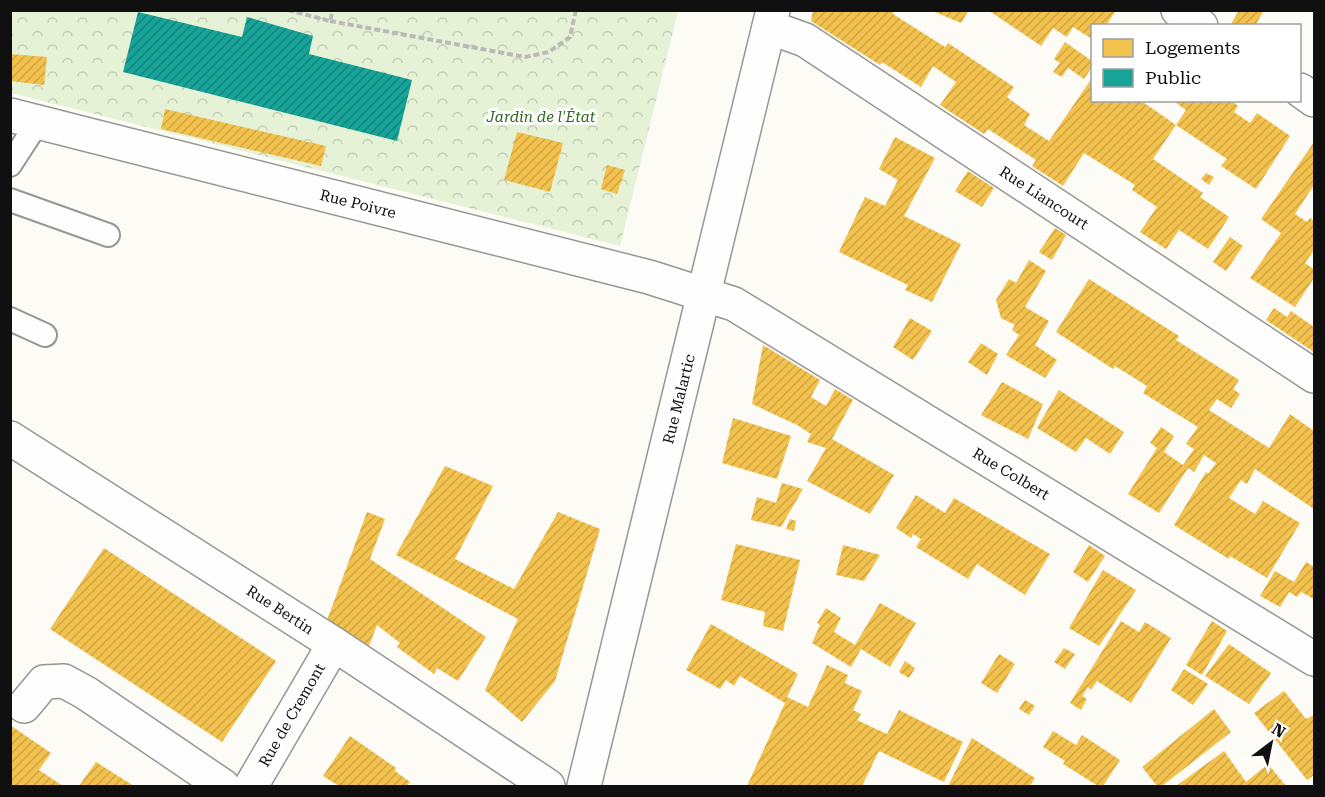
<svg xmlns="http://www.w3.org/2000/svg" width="1325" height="797" viewBox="0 0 1325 797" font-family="'Roboto Serif',serif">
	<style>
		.park { fill: url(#park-crowns) }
		.homes { fill: url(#homes-hatch) }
		.public { fill: url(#public-hatch) }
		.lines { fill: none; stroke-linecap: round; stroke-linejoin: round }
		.service-casing { stroke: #969694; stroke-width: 26 }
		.minor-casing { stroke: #969694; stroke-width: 36 }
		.tertiary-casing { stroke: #969694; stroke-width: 36 }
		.path { stroke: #b9b9b8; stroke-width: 4; stroke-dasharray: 6 3; stroke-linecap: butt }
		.service { stroke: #fffefe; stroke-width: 22 }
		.minor { stroke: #fffefe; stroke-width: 33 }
		.tertiary { stroke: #fffefe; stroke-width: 33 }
		.labels { text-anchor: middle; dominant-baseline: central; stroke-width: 6; stroke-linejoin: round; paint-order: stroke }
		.park-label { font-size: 15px; font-style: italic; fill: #2f691f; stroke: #fff }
		.street-label { font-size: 15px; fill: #101010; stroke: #fff }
	</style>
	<defs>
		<pattern id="park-crowns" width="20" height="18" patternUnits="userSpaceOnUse" patternTransform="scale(1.5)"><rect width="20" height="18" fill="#e6f2d6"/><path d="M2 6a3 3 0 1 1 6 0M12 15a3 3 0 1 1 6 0" fill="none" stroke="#c4ceb7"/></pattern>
		<pattern id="homes-hatch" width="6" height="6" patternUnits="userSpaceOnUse" patternTransform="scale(1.5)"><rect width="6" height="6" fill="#f2c14e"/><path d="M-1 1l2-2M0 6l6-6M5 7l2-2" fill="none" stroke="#cea543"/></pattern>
		<pattern id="public-hatch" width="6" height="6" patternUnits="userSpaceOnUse" patternTransform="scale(1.5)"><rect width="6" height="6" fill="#17a398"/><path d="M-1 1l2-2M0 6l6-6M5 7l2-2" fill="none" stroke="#13837b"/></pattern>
	</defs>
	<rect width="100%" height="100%" fill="#fcfbf6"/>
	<!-- park -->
	<path class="park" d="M10,11H678L620,246L11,93Z"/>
	<!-- homes -->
	<g class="homes">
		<path d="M813,10H894L893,14L945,47L948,43L1014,87L1007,97L1030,114L1024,125L1049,141L1092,78V100H1140L1176,125L1153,159L1203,193L1200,197L1229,217L1208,249L1179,230L1166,249L1140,232L1157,207L1132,190L1135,185L1084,153L1063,186L1032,166L1036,160L988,129L984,134L940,105L956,82L933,66L921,87L882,62L880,65L811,21Z"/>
		<path d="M930,10H969L961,23Z"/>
		<path d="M988,10H1116L1106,26H1092V39L1073,27L1067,37L1053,28L1041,46Z"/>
		<path d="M1239,10H1264L1255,26H1230Z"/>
		<path d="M1065,42L1092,61V67L1084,79L1068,68L1062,77L1053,72L1060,63L1054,59Z"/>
		<path d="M10,54L47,57L44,85L10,81Z"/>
		<path d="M1172,100H1231L1238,106L1234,112L1250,123L1257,113L1290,136L1256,189L1221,166L1227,159L1176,125L1186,110Z"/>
		<path d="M165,109L326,146L321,166L161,129Z"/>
		<path d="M517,132L563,143L550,192L504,180Z"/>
		<path d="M895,137L935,158L904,216L961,244L932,302L905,290L908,285L839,252L865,197L885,206L898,180L879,169Z"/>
		<path d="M1314,142V185L1295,214L1307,222L1310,218L1314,221V250L1305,263L1314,269V278L1295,307L1250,278L1281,233L1261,219Z"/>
		<path d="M607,165L625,170L617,194L601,189Z"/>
		<path d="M968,171L994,188L982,207L955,191Z"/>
		<path d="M1206,173L1214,177L1209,185L1201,179Z"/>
		<path d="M1055,228L1066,235L1052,260L1039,252Z"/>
		<path d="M1230,237L1243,246L1226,271L1213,262Z"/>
		<path d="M1029,260L1046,271L1025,307L1049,321L1035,345L1057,360L1045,378L1006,355L1019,335L1012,330L1015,325L1001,318L996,300L1009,279L1016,283Z"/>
		<path d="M1089,279L1179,336L1176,340L1239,380L1233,389L1240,394L1231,408L1217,399L1209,410L1269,448L1290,414L1314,431V509L1255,469L1247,484L1241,480L1229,498L1255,514L1263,501L1300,523L1267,578L1230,556L1229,559L1174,525L1206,472L1208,474L1216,463L1204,455L1194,472L1188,468L1159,513L1128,494L1157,448L1150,443L1161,427L1174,436L1164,452L1183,465L1194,449L1186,444L1198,427L1143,393L1147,386L1115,366L1113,369L1056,332Z"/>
		<path d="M1274,308L1287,317L1291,311L1314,327V352L1266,320Z"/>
		<path d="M910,318L932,331L913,360L893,347Z"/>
		<path d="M981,343L998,354L987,375L968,362Z"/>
		<path d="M763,345L820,380L811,397L826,406L835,389L853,400L832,439L894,475L870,514L807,481L826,448L807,442L811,434L797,425L752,404Z"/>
		<path d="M1002,382L1043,404L1028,439L981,415Z"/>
		<path d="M1059,390L1124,432L1110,454L1086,438L1076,452L1037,428Z"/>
		<path d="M733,418L791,436L777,479L722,463Z"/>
		<path d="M445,466L493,486L455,559L514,589L558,512L600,529L555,681L522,722L485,690L518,619L396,555Z"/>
		<path d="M782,483L803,489L781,527L751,520L757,497L776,503Z"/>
		<path d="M916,495L945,513L954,498L1050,554L1025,595L977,564L968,579L916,547L921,539L913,534L911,538L896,528Z"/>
		<path d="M367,512L385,519L370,559L486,637L458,681L437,668L434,674L397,647L400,643L377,625L369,646L345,630L343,635L326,623Z"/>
		<path d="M790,519L796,521L794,531L786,529Z"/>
		<path d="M736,544L800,560L783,631L763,626L765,612L721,600Z"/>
		<path d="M843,545L880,555L864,581L836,575Z"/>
		<path d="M1089,545L1105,556L1088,582L1073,572Z"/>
		<path d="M104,548L276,661L222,742L50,629Z"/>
		<path d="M1306,562L1314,567V599L1301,592L1297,597L1289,592L1280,607L1260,596L1275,571L1294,582Z"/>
		<path d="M1103,570L1136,590L1099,646L1069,628Z"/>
		<path d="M880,603L916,623L890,667L861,649L851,667L812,643L820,625L817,623L826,608L841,618L834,632L855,645Z"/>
		<path d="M1121,621L1139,632L1145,622L1171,638L1131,703L1097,681L1091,690L1088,687L1082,696L1087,699L1081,710L1070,703Z"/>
		<path d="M1212,621L1227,631L1202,675L1186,665Z"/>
		<path d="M711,624L798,674L787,697L808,707L827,665L848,675L845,683L862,691L853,710L861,714L857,720L887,734L899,710L963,742L944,782L879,751L862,786H747L785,703L740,676L734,686L726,680L720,689L686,670Z"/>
		<path d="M1229,644L1271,673L1249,704L1205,676Z"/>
		<path d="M1064,648L1075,654L1065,669L1054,662Z"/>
		<path d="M999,654L1015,664L997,693L981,683Z"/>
		<path d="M905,661L915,668L909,678L899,672Z"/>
		<path d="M1184,669L1208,684L1193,705L1171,690Z"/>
		<path d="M1284,691L1306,719L1314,715V775L1307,780L1254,713Z"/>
		<path d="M1025,700L1035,706L1029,715L1019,709Z"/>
		<path d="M1214,709L1231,732L1162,786H1157L1142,767Z"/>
		<path d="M10,725L51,753L39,770L63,786H10Z"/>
		<path d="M1053,731L1076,745L1082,735L1120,760L1103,786H1098L1063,764L1065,761L1043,747Z"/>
		<path d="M350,736L396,768L395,771L410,782L407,786H339L323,776Z"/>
		<path d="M972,738L1035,778L1030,786H948Z"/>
		<path d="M1224,751L1246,782L1268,764L1286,786H1176Z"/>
		<path d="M96,762L134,786H79Z"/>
	</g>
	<!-- public -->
	<path class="public" d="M138,12L242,37L247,17L313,36L309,54L412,80L397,141L123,72Z"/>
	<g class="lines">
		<defs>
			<g id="service">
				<path d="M10,165L38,122"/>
				<path d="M10,200L108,235"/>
				<path d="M10,319L45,335"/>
			</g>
			<g id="minor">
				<path d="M1178,10L1201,26"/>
				<path d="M769,27L805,40L1314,376"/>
				<path d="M1300,90L1314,100"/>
				<path d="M10,115L649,277L734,304L1314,659"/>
				<path d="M10,438L334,644L548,786"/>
				<path d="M24,706L44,682L64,681L86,693L223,786"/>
				<path d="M251,786L334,644"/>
			</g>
			<path id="tertiary" d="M584,786L773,10"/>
		</defs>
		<!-- service casing -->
		<use href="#service" class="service-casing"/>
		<!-- minor casing -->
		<use href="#minor" class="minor-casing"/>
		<!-- tertiary casing -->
		<use href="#tertiary" class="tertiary-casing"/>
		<!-- path -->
		<g class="path">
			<path d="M288,10L330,21L333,10"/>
			<path d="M330,21L525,57L549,52L570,37L576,10"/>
		</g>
		<!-- service -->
		<use href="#service" class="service"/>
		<!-- minor -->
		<use href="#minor" class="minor"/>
		<!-- tertiary -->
		<use href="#tertiary" class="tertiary"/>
	</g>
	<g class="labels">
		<!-- park labels -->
		<g class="park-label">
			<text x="541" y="117">Jardin de l'État</text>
		</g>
		<!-- street labels -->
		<g class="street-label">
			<text transform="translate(1044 198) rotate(33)">Rue Liancourt</text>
			<text transform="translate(358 204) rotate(14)">Rue Poivre</text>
			<text transform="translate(679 399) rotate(-76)">Rue Malartic</text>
			<text transform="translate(1011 474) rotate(31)">Rue Colbert</text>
			<text transform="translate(280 610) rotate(33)">Rue Bertin</text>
			<text transform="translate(292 715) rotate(-60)">Rue de Cremont</text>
		</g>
	</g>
	<!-- border -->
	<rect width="1325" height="797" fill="none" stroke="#101010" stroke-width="24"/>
	<!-- legend -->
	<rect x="1091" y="24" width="210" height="78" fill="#ffffff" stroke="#9f9f9f" stroke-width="1.5"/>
	<rect x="1103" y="39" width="30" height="18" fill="#f2c14e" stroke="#9f9f9f" stroke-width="1.5"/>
	<text x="1145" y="54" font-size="18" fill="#101010">Logements</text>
	<rect x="1103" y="69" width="30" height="18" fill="#17a398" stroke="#9f9f9f" stroke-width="1.5"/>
	<text x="1145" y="84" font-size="18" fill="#101010">Public</text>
	<!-- north arrow -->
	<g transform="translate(1271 743) rotate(32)" stroke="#ffffff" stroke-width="4.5" paint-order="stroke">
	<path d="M0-4.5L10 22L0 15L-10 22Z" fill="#101010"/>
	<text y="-9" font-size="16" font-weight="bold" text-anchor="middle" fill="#101010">N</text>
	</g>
</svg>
